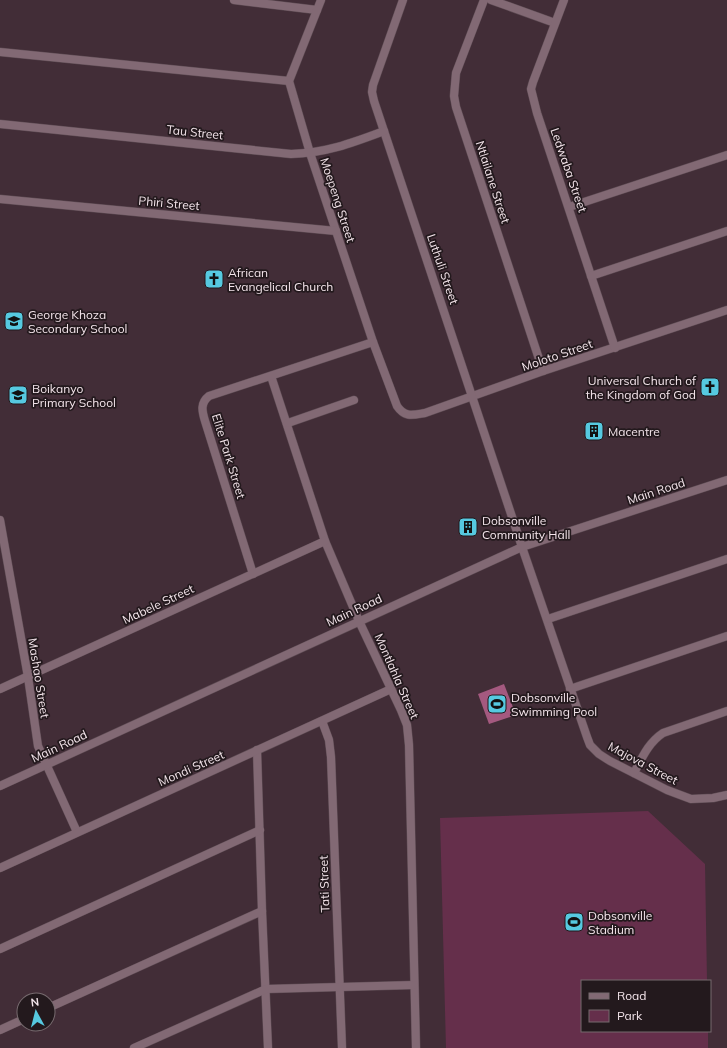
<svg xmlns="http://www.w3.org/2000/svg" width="727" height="1048" viewBox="0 0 727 1048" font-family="Mulish,sans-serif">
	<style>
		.green { fill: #652f4b }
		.water { fill: #a4597f }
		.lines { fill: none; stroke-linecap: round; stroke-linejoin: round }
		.minor-casing { stroke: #5d4b53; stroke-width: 9 }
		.minor { stroke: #826974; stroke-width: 8 }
		.labels { text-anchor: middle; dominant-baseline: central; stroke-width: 3.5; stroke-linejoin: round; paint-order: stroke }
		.street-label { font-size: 12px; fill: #f4e5eb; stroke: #23191d }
		.poi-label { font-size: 12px; fill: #f4e5eb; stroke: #23191d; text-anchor: start }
	</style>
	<rect width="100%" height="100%" fill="#422d37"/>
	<!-- green -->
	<path class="green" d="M648,811L705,864L707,981H582V1031H708V1048H446L440,818Z"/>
	<!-- water -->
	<path class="water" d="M504,684L516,715L489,724L478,694Z"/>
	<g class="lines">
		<defs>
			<g id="minor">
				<path d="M234,0L317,10"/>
				<path d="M321,0L289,81L310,153L373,342L397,406C405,418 413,415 425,413L543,371L727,310"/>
				<path d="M403,0L373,85L372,92L374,101L522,547L587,737L590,745L599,754L610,761L667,790L691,799L713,798L727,795"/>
				<path d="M484,0L456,73L454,96L456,107L543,371"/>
				<path d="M491,0L555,23"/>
				<path d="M564,0L533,82L531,89L537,113L615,348"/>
				<path d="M0,52L289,81"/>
				<path d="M0,124L291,154C326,153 352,143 384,131"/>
				<path d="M0,199L336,231"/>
				<path d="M569,207L727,155"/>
				<path d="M591,276L727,231"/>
				<path d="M271,376L325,541L359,621L401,710L407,725L409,745L416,1048"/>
				<path d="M288,423L354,400"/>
				<path d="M0,520L28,677L38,746L77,832"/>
				<path d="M253,574L205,421C202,411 200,403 209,396L373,342"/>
				<path d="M548,619L727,559"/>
				<path d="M0,689L325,541"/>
				<path d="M570,689L727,636"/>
				<path d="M322,721L329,740L331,757L342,1048"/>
				<path d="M257,750L262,911L268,1048"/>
				<path d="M634,773C642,758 648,743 663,733L727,711"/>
				<path d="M0,786L522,547L727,480"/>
				<path d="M0,868L391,689"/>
				<path d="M0,949L260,830"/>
				<path d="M48,1008L262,911"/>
				<path d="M0,1030L24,1019"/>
				<path d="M134,1048L266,989L414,985"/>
			</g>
		</defs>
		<!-- minor casing -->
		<use href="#minor" class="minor-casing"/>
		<!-- minor -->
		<use href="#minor" class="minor"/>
	</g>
	<!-- icons -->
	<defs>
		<symbol id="church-square" viewBox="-11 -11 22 22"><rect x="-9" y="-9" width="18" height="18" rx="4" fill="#56c9e0" stroke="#23191d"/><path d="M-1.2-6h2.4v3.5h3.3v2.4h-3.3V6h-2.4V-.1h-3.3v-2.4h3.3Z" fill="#111"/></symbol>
		<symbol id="school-square" viewBox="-11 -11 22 22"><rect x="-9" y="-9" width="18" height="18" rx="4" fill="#56c9e0" stroke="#23191d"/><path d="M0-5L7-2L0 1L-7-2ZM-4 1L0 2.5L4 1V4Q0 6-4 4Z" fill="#111"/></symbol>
		<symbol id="building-square" viewBox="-11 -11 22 22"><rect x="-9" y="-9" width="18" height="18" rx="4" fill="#56c9e0" stroke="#23191d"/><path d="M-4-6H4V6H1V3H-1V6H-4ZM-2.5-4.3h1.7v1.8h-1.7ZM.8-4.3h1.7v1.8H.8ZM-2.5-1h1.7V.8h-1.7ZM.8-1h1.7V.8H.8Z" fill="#111"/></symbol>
		<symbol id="stadium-square" viewBox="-11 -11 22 22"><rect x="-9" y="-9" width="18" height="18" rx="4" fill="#56c9e0" stroke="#23191d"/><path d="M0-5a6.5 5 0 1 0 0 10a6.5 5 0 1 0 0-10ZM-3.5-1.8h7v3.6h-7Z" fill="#111"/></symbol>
	</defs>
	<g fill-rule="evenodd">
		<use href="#church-square" x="203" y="268" width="22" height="22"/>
		<use href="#school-square" x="3" y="310" width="22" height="22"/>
		<use href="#church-square" x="699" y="376" width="22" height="22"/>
		<use href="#school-square" x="7" y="384" width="22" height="22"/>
		<use href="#building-square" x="583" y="420" width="22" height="22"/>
		<use href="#building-square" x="457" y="516" width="22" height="22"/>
		<use href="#stadium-square" x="486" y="693" width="22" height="22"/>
		<use href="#stadium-square" x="563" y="911" width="22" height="22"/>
	</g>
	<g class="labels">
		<!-- street labels -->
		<g class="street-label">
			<text transform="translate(195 132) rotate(6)">Tau Street</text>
			<text transform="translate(569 170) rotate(71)">Ledwaba Street</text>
			<text transform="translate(493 182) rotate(72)">Ntlailane Street</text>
			<text transform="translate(338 200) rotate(72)">Moepeng Street</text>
			<text transform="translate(169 203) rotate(5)">Phiri Street</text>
			<text transform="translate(443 269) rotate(71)">Luthuli Street</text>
			<text transform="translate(557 355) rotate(-19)">Moloto Street</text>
			<text transform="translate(229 456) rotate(73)">Elite Park Street</text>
			<text transform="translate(656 491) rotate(-18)">Main Road</text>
			<text transform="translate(158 604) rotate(-25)">Mabele Street</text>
			<text transform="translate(354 610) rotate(-25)">Main Road</text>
			<text transform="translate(397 676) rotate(66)">Montlahla Street</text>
			<text transform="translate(39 678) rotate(81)">Mashao Street</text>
			<text transform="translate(59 746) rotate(-25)">Main Road</text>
			<text transform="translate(643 763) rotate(28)">Majova Street</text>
			<text transform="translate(191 768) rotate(-24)">Mondi Street</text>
			<text transform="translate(324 884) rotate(-92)">Tati Street</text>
		</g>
		<!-- poi labels -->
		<g class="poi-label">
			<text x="228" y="272">African<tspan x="228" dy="14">Evangelical Church</tspan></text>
			<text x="28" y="314">George Khoza<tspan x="28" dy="14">Secondary School</tspan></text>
			<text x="696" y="380" text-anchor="end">Universal Church of<tspan x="696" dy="14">the Kingdom of God</tspan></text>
			<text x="32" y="388">Boikanyo<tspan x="32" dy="14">Primary School</tspan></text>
			<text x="608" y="431">Macentre</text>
			<text x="482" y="520">Dobsonville<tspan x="482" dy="14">Community Hall</tspan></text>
			<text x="511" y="697">Dobsonville<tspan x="511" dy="14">Swimming Pool</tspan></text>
			<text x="588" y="915">Dobsonville<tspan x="588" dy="14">Stadium</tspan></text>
		</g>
	</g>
	<!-- legend -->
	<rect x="581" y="980" width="130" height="52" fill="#23191d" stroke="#776b6f"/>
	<rect x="589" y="993" width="20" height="6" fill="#826974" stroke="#776b6f"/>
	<text x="617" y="1000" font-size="12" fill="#f4e5eb">Road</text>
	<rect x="589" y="1010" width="20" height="12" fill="#652f4b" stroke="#776b6f"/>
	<text x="617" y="1020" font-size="12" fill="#f4e5eb">Park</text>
	<!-- north arrow -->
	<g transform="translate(36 1012) rotate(353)"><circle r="19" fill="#23191d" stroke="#776b6f"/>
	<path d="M0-3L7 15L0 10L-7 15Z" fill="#56c9e0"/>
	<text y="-6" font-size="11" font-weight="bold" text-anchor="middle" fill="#f4e5eb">N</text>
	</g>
</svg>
